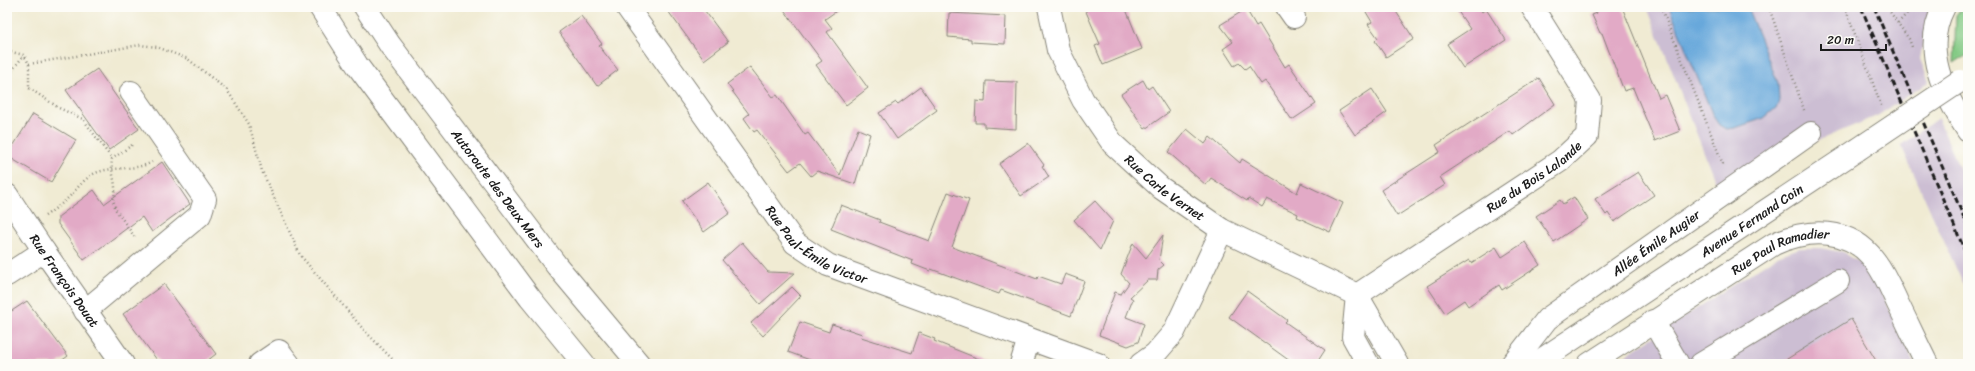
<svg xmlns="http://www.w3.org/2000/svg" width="1975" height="371" viewBox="0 0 1975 371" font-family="Sriracha,sans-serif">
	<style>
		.industrial { fill: #ccbed3 }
		.green { fill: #84ca85; stroke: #507350 }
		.water { fill: #67a8db; stroke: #42627c }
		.building { fill: #e2aac6 }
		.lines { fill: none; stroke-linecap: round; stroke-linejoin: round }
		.minor-casing { stroke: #868478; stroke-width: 24 }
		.major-casing { stroke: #868478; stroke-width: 24 }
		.highway-casing { stroke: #868478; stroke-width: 24 }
		.path { stroke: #868478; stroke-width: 2.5; stroke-dasharray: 1 3; stroke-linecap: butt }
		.minor { stroke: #fff; stroke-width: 22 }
		.major { stroke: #fff; stroke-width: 22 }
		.highway { stroke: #fff; stroke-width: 22 }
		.rail { stroke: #1c1c1c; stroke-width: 3; stroke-dasharray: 6 3; stroke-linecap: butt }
		.major-bridge-casing { stroke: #868478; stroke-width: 24; stroke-linecap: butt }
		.major-bridge { stroke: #fff; stroke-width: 22 }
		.labels { text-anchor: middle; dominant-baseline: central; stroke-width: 3; stroke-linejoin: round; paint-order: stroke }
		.street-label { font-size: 13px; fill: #1c1c1c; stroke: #fdfcf7 }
	</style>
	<rect width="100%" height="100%" fill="#fdfcf7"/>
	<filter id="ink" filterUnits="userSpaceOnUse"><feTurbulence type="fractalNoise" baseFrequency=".025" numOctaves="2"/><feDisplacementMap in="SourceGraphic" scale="8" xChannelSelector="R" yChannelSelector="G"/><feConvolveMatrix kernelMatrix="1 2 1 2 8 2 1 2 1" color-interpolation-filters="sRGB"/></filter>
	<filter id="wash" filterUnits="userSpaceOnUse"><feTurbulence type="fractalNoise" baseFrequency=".012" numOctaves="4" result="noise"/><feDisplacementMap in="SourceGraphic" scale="16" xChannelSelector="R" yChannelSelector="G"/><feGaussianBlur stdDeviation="0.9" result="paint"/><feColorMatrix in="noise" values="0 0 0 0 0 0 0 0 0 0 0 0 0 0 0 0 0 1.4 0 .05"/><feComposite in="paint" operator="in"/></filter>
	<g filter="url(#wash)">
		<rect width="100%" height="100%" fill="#f0ebd3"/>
		<!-- industrial -->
		<g class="industrial">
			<path d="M1647,7H1933L1924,36L1920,59L1929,82L1877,116L1716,183Z"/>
			<path d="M1938,118L1968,188V295L1901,145Z"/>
			<path d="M1800,248H1820L1841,252L1860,263L1878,284L1914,364H1612L1777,256Z"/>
		</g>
		<!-- green -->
		<path class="green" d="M1962,7H1968V54L1954,63L1956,15Z"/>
		<!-- water -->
		<path class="water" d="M1669,7H1747L1778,83L1779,100L1777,107L1764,118L1735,128L1726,129L1719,125L1713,116Z"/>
		<g id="blocks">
			<!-- building -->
			<g class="building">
				<path d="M665,7H702L728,42L704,60Z"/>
				<path d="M782,7H842L825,19L832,28L827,32L868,88L846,105L816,65L822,61Z"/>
				<path d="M1084,7H1125L1142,49L1103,65L1095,46L1100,44Z"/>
				<path d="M1363,7H1393L1414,39L1386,57L1375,41L1378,38L1368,24L1372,22Z"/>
				<path d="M1455,7H1479L1482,12L1486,9L1506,40L1463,68L1447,44L1470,29Z"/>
				<path d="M1594,7H1622L1659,98L1665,95L1680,131L1655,141L1633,88L1624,91L1602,33H1600L1592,15L1597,13Z"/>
				<path d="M1246,9L1256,26L1259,24L1285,67L1289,64L1316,104L1292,120L1265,81L1261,84L1249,66L1245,69L1239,63L1234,66L1223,49L1233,42L1220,25Z"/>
				<path d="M949,13L1006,16L1005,44L971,42V39L948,37Z"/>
				<path d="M581,16L602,44L599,46L618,70L597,86L559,32Z"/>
				<path d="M750,67L773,97L777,95L805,135L808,133L840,175L858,129L870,134L855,184L817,171L811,176L800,163L789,171L757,130L754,132L744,118L749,114L727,84Z"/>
				<path d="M97,69L139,129L109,150L66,90Z"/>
				<path d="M1539,78L1555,104L1513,135L1510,131L1440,177L1445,185L1397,216L1381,190L1440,152L1436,145Z"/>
				<path d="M1143,80L1148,89L1152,86L1169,112L1145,129L1121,94Z"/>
				<path d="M986,81L1017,82L1016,129L984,127V123H975L976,101L985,102Z"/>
				<path d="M921,87L937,110L897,139L879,113L896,102L898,104Z"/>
				<path d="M1372,89L1387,112L1355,135L1339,111Z"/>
				<path d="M33,114L76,140L51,182L7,156Z"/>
				<path d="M1187,129L1205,144L1210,137L1240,163L1242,159L1297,193L1301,183L1343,203L1330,232L1297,217L1298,214L1267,199L1262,207L1248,198L1247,201L1211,178L1206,185L1168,152Z"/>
				<path d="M1028,143L1044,165L1042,166L1049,177L1021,196L999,164Z"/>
				<path d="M162,162L190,204L152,232L142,217L84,260L58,224V217L94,190L104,204Z"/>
				<path d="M1638,172L1654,195L1614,222L1608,213L1606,215L1595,199Z"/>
				<path d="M708,182L730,213L704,232L682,201Z"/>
				<path d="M948,192L969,200L952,247L1037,279L1038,276L1061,284L1065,274L1084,281L1071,316L1001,290L999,294L931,269L930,271L912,264L913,261L831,229L841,205L880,220L879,222L929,241Z"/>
				<path d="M1574,197L1588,219L1554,242L1536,216L1560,200L1563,204Z"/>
				<path d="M1095,201L1113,221L1100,250L1074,220Z"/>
				<path d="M1163,235L1159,260L1164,265L1158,270L1157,280H1148L1130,297L1133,299L1126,317L1144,324L1138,342L1128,346L1099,335L1115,292L1121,294L1129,283L1121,274L1133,243L1146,258Z"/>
				<path d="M742,242L768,272L795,273L760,304L722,260Z"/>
				<path d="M1525,242L1540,265L1502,290L1499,285L1468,306L1464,300L1445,313L1427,286L1469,260L1471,263L1496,247L1502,257Z"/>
				<path d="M164,284L216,354L203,364H160L123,314Z"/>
				<path d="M792,287L801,296L763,336L751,323Z"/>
				<path d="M1247,291L1287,320L1285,322L1325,350L1316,364H1294L1229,317Z"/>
				<path d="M27,301L68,356L57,364H7V314Z"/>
				<path d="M1851,319L1878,364H1779Z"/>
				<path d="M800,322L829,332L832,324L862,334L861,337L912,353L919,333L935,339L934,341L989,363V364H821L788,352Z"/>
			</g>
		</g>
	</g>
	<g filter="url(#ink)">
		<use href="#blocks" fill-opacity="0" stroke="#868478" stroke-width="1"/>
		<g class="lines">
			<defs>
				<g id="minor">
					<path id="s1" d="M627,7L795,243L828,265L1098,364"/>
					<path id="s2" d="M1049,7L1058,50L1083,100L1113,144L1161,188L1222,230L1357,295L1397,364"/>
					<path d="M1287,7L1294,17"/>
					<path d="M1944,7C1921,50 1944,94 1968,131"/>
					<path id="s3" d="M7,195L44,251L123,364"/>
					<path d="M7,275L44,251"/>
					<path id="s4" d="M1357,295L1560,161L1587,136L1590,100L1532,7"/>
					<path d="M1357,295L1353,337L1368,364"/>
					<path d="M85,311L200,215L205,199L131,92"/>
					<path d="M1653,321L1678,364"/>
					<path d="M260,364L279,351L289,364"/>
					<path d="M1021,364L1029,339"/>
					<path d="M1141,364L1155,354L1174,332L1222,230"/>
					<path id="s5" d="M1512,364L1547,319L1811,133"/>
					<path id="s6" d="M1589,364L1774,244C1809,228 1850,227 1875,261C1885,274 1891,289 1898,304C1908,324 1917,344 1927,364"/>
					<path d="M1701,364L1838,281"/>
				</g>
				<g id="major">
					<path id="s7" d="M1535,364L1857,150"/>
				</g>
				<g id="highway">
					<path d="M320,7L357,65L530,298L584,364"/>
					<path id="s8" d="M365,7L390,45L557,266L639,364"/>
				</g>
			</defs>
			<!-- minor casing -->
			<use href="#minor" class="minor-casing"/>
			<!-- major casing -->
			<use href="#major" class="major-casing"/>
			<!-- highway casing -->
			<use href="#highway" class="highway-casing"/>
			<!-- path -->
			<g class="path">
				<path d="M1661,7L1724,167"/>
				<path d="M1769,7L1805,113"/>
				<path d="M1845,7L1882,108"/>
				<path d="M1888,9L1909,39L1912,47"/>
				<path d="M1898,23L1913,7"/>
				<path d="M7,51L24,55L29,64V88L59,108L83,119L112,159"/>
				<path d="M29,64L140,45L157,47L188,59L227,90L249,124L262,171L300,255L364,330L397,364"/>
				<path d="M7,77L24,55"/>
				<path d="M132,145L112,159C110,174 119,186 113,200L116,210L136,239"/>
				<path d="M45,216C52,211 59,206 65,201C76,191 84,177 98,172C115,166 136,171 152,162"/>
			</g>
			<!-- minor -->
			<use href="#minor" class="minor"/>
			<!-- major -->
			<use href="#major" class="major"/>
			<!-- highway -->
			<use href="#highway" class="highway"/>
			<!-- rail -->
			<g class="rail">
				<path d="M1861,7L1968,258"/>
				<path d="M1874,7L1968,227"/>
			</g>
			<defs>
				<path id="major-bridge" d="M1857,150L1960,81"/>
			</defs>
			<!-- major-bridge casing -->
			<use href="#major-bridge" class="major-bridge-casing"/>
			<!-- major-bridge -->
			<use href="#major-bridge" class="major-bridge"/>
		</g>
	</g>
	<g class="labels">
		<!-- street labels -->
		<g class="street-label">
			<text stroke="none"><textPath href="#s4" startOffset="213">Rue du Bois Lalande</textPath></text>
			<text stroke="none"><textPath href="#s2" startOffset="221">Rue Carle Vernet</textPath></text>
			<text stroke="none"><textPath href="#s8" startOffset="225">Autoroute des Deux Mers</textPath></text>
			<text stroke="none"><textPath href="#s7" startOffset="260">Avenue Fernand Coin</textPath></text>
			<text stroke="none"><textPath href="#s1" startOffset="308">Rue Paul-Émile Victor</textPath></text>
			<text stroke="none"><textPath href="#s5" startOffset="190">Allée Émile Augier</textPath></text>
			<text stroke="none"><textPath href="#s6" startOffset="224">Rue Paul Ramadier</textPath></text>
			<text stroke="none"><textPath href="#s3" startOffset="103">Rue François Douat</textPath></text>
		</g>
	</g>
	<!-- margin -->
	<rect width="1975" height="371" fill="none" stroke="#fdfcf7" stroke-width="24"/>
	<!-- scale -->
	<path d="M1821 44v6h65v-6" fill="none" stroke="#1c1c1c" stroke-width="2"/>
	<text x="1827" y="44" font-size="12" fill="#1c1c1c" stroke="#fdfcf7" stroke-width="3" paint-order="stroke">20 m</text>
</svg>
